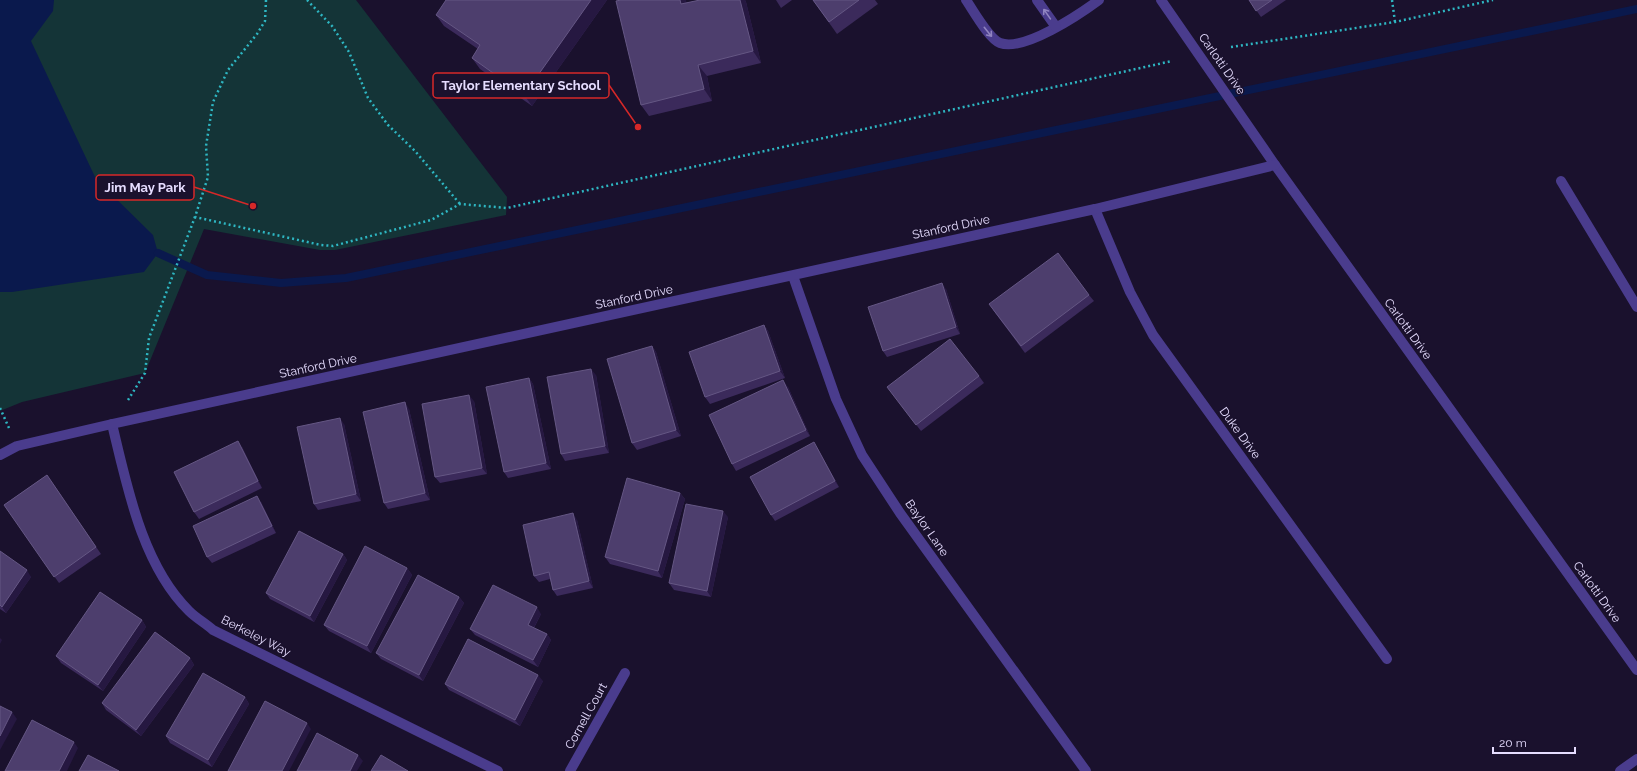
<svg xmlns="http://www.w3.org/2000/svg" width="1637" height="771" viewBox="0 0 1637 771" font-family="Raleway,sans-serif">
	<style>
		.green { fill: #143437 }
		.water { fill: #0a194d }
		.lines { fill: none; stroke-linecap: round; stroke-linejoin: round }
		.stream { stroke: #0a194d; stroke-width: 8 }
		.path { stroke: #2eb6c2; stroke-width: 2.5; stroke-dasharray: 2 3; stroke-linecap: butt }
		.service { stroke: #4a3c8d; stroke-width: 10 }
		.minor { stroke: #4a3c8d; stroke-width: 10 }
		.wall { fill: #3b2a5b }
		.shaded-wall { fill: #261841 }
		.building { fill: #4d3e6d; stroke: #655784 }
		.oneway { stroke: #9084c0 }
		.labels { text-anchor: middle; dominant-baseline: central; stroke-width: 3; stroke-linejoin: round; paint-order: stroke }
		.street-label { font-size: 12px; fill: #e6ddff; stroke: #1a112d }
		.leader { fill: none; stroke: #d62828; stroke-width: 1.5 }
		.callout-dot { fill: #d62828; stroke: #1a112d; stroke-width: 1.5 }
		.callout { fill: #1a112d; stroke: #d62828; stroke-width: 1.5 }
		.callout-label { font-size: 13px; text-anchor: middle; font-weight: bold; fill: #e6ddff }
	</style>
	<rect width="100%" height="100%" fill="#1a112d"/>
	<!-- green -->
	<path class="green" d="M0,0H356L507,197L506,215L335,250H320L204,229L145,373L22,402L0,411Z"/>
	<!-- water -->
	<path class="water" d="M0,0H54L53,11L31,41L96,179L153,235L158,253L144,272L12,292H0Z"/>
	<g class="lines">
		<!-- stream -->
		<path class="stream" d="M158,253L207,275L281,283L346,278L1637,9"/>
		<!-- path -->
		<g class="path">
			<path d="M266,0L265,21L257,34L228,70L213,102L206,146L208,177L195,217L321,245L333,246L431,220L460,204L507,208L1172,61"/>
			<path d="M307,0L332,26L349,52L368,98L388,125L415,151L460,204"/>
			<path d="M1392,0L1395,22"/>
			<path d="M1231,47L1395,22L1493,0"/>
			<path d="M128,400L145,373L149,338L195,217"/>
			<path d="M0,408L9,428"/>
		</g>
		<!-- service -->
		<g class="service">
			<path d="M966,0C973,10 989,39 1000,43C1024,52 1080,14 1099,0"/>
			<path d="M1037,0L1056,27"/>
		</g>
		<!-- minor -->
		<g class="minor">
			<path d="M1161,0L1275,165L1637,670"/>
			<path d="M1561,181L1637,307"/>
			<path d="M1095,209L1130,292L1153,335L1387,659"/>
			<path d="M793,276L836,399L862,455L900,513L1086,771"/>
			<path d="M112,424C127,486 142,565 189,611C196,618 205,623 213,630L498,771"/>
			<path d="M0,455L17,446L112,424L1095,209L1275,165"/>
			<path d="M570,771L625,673"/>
			<path d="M1620,771L1637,759"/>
		</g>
	</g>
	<!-- wall -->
	<g class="wall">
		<path d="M607,0L532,106L480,69L472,58L478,49L444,26L436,15Z"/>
		<path d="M621,0H686V3L700,0H745L746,2L761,63L707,76L712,101L649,116L641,105Z"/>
		<path d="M776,0H792L781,8Z"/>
		<path d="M813,0H875L878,4L837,34Z"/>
		<path d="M1249,0H1286L1261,17Z"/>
		<path d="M946,289L960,334L887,357L883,351Z"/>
		<path d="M1089,295L1094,301L1025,353L993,310Z"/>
		<path d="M764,325L768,331L785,378L710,404L705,397Z"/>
		<path d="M652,346L656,352L681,436L637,450L632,443Z"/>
		<path d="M596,375L609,453L565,461L561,454Z"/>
		<path d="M979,376L984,383L921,431L887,387Z"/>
		<path d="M529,378L533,384L551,469L508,478L504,472Z"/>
		<path d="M788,387L810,436L736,471L732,464Z"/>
		<path d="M474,401L487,474L440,483L435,477Z"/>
		<path d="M409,409L430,500L388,509L384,503Z"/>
		<path d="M344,424L361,501L318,510L314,504Z"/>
		<path d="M242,447L262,488L199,519L194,512Z"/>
		<path d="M818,449L839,487L775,521L771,515Z"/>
		<path d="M47,475L101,554L59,583L4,505Z"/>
		<path d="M680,493L685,499L662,578L610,564L605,557Z"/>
		<path d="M261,502L276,533L212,563L207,557Z"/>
		<path d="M728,517L711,597L674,590L669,583Z"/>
		<path d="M577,520L593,588L557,596L553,590L550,579L539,582L534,576Z"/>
		<path d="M0,551L31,577L6,613L0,609Z"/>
		<path d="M343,554L347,560L314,622L270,599L266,593Z"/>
		<path d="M407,568L412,575L371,653L329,631L324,625Z"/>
		<path d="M459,597L464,603L423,681L381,659L376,653Z"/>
		<path d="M541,614L534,628L547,634L551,640L538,667L475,635L470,629Z"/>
		<path d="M142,620L146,627L103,691L61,663L56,656Z"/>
		<path d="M190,658L194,665L141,736L106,710L102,703Z"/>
		<path d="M543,681L520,726L449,690L445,684Z"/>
		<path d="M245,697L249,704L212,767L170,743L166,736Z"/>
	</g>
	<!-- shaded-wall -->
	<g class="shaded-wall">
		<path d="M591,0H607L532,106L524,95Z"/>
		<path d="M680,0H686L689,16L681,4Z"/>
		<path d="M740,0H745L746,2L761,63L753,51Z"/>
		<path d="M698,65L707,76L712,101L704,89Z"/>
		<path d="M942,283L946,289L960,334L956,327Z"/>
		<path d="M764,325L768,331L785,378L780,371Z"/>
		<path d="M652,346L656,352L681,436L676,430Z"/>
		<path d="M591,369L596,375L609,453L605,446Z"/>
		<path d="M529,378L533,384L551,469L546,463Z"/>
		<path d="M783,380L788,387L810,436L806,430Z"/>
		<path d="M469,395L474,401L487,474L482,468Z"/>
		<path d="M405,402L409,409L430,500L425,493Z"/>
		<path d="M340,418L344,424L361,501L356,494Z"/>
		<path d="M238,441L242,447L262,488L258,481Z"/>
		<path d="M814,442L818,449L839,487L835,481Z"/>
		<path d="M680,493L685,499L662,578L658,571Z"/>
		<path d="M257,496L261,502L276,533L272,526Z"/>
		<path d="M723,511L728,517L711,597L707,591Z"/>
		<path d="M573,513L577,520L593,588L589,581Z"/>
		<path d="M343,554L347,560L314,622L310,616Z"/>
		<path d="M407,568L412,575L371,653L367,646Z"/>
		<path d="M27,570L31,577L6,613L2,607Z"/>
		<path d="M459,597L464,603L423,681L419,675Z"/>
		<path d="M537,607L541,614L532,631L528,625Z"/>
		<path d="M142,620L146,627L103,691L98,685Z"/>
		<path d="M547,634L551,640L538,667L533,660Z"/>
		<path d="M0,638L2,640L0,644Z"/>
		<path d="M190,658L194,665L141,736L136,730Z"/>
		<path d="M538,675L543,681L520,726L515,720Z"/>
		<path d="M245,697L249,704L212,767L208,760Z"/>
		<path d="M12,712L17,719L0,750V736Z"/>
		<path d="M307,723L311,729L289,771H282Z"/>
		<path d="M74,742L78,748L67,771H59Z"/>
		<path d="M358,755L363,761L357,771H350Z"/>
	</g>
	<!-- building -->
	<g class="building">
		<path d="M446,0H591L524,95L472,58L480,45L436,15Z"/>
		<path d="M621,0H680L681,4L700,0H740L753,51L698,65L704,89L641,105L616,1Z"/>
		<path d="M813,0H859L829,22Z"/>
		<path d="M1249,0H1272L1256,11Z"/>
		<path d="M1058,253L1089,295L1021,346L989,304Z"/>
		<path d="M942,283L956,327L883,351L868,307Z"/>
		<path d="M764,325L780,371L705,397L689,352Z"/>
		<path d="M950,339L979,376L916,425L887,387Z"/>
		<path d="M652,346L676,430L632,443L607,359Z"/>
		<path d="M591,369L605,446L561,454L547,377Z"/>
		<path d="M529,378L546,463L504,472L486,387Z"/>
		<path d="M783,380L806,430L732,464L709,415Z"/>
		<path d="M469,395L482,468L435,477L422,404Z"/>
		<path d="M405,402L425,493L384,503L363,412Z"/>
		<path d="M340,418L356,494L314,504L297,427Z"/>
		<path d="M238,441L258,481L194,512L174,472Z"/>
		<path d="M814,442L835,481L771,515L750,477Z"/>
		<path d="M47,475L96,547L54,577L4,505Z"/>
		<path d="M627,478L680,493L658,571L605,557Z"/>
		<path d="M257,496L272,526L207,557L193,526Z"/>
		<path d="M686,504L723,511L707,591L669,583Z"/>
		<path d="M573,513L589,581L553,590L549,572L534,576L523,525Z"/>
		<path d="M299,531L343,554L310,616L266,593Z"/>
		<path d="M365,546L407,568L367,646L324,625Z"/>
		<path d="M0,551L27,570L2,607L0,605Z"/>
		<path d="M418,575L459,597L419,675L376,653Z"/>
		<path d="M493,585L537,607L528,625L547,634L533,660L470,629Z"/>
		<path d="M100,592L142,620L98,685L56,656Z"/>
		<path d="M155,632L190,658L136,730L102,703Z"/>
		<path d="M468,639L538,675L515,720L445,684Z"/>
		<path d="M203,673L245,697L208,760L166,736Z"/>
		<path d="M265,701L307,723L282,771H228Z"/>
		<path d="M0,706L12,712L0,736Z"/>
		<path d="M32,720L74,742L59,771H5Z"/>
		<path d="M317,733L358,755L350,771H297Z"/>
		<path d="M88,755L119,771H79Z"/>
		<path d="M381,755L408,771H371Z"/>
	</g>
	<!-- one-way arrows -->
	<defs><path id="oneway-shaft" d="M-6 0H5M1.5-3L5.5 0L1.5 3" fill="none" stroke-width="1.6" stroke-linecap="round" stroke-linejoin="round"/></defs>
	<g class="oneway">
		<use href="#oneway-shaft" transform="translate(1047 14) rotate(-125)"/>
		<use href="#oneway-shaft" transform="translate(988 32) rotate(51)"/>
	</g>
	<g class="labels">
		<!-- street labels -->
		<g class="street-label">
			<text transform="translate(1222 64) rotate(55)">Carlotti Drive</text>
			<text transform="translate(951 227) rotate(-12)">Stanford Drive</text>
			<text transform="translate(634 297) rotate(-12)">Stanford Drive</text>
			<text transform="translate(1408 329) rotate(54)">Carlotti Drive</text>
			<text transform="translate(318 366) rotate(-12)">Stanford Drive</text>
			<text transform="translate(1240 433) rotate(54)">Duke Drive</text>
			<text transform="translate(927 528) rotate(55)">Baylor Lane</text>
			<text transform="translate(1597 592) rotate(54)">Carlotti Drive</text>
			<text transform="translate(256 636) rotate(27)">Berkeley Way</text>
			<text transform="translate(586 716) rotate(-61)">Cornell Court</text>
		</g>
	</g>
	<!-- callouts -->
	<path class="leader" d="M638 127L609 85M253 206L194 187"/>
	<g class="callout-dot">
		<circle cx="638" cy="127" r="4"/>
		<circle cx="253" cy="206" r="4"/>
	</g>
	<g class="callout">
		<rect x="433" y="73" width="176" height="25" rx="4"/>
		<rect x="96" y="175" width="98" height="25" rx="4"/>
	</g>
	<g class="callout-label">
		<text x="521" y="90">Taylor Elementary School</text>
		<text x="145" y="192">Jim May Park</text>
	</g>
	<!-- scale -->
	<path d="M1493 747v6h82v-6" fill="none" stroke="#e6ddff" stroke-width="2"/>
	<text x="1499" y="747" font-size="12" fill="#e6ddff" stroke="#1a112d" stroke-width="3" paint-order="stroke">20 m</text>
</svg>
